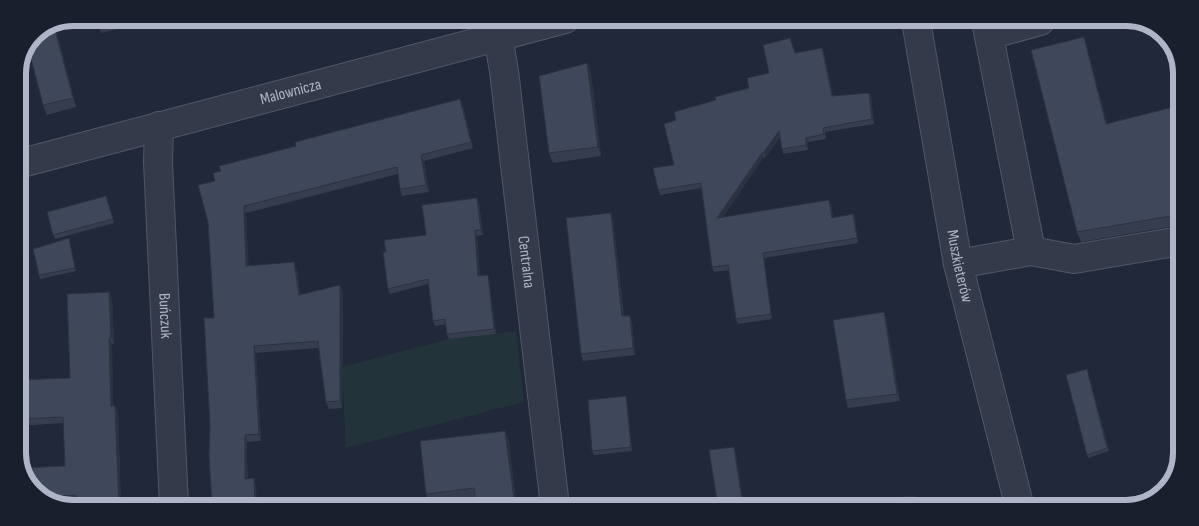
<svg xmlns="http://www.w3.org/2000/svg" width="1199" height="526" viewBox="0 0 1199 526" font-family="'Sofia Sans Condensed',sans-serif">
	<style>
		.green { fill: #22343a }
		.lines { fill: none; stroke-linecap: round; stroke-linejoin: round }
		.minor-casing { stroke: #525767; stroke-width: 30 }
		.minor { stroke: #343a49; stroke-width: 28 }
		.wall { fill: #363d4e }
		.shaded-wall { fill: #2c3240 }
		.building { fill: #3f475b; stroke: #2c3240 }
		.labels { text-anchor: middle; dominant-baseline: central; stroke-width: 4.5; stroke-linejoin: round; paint-order: stroke }
		.street-label { font-size: 16px; fill: #afb4c6; stroke: #1a1f2e }
		.rim { fill: none; stroke: #afb4c6; stroke-width: 6 }
	</style>
	<rect width="100%" height="100%" fill="#212839"/>
	<!-- green -->
	<path class="green" d="M516,331L524,402L346,448L342,367L449,339Z"/>
	<g class="lines">
		<defs>
			<g id="minor">
				<path id="s1" d="M495,19L504,71L555,506"/>
				<path id="s2" d="M916,21L958,264L1020,508"/>
				<path d="M986,21L1031,251"/>
				<path d="M989,35L1040,21"/>
				<path id="s3" d="M159,126L158,162L174,505"/>
				<path id="s4" d="M18,164L565,19"/>
				<path d="M958,264L1031,251L1074,259L1180,241"/>
			</g>
		</defs>
		<!-- minor casing -->
		<use href="#minor" class="minor-casing"/>
		<!-- minor -->
		<use href="#minor" class="minor"/>
	</g>
	<!-- wall -->
	<g class="wall">
		<path d="M96,18H160L101,33Z"/>
		<path d="M55,25L76,107L47,115L43,105Z"/>
		<path d="M1084,37L1087,47L1107,124L1181,105L1180,225L1081,242L1077,232Z"/>
		<path d="M822,48L824,53L833,96L869,93L871,97L874,124L825,132L826,139L808,142V150L783,154L782,149L780,137L766,157L763,158L723,217L831,205L833,217L853,214L855,219L858,243L764,258L772,319L738,324L736,319L729,270L714,272L712,267L701,188L660,195L658,190L674,165L676,120L716,100L749,88L795,53Z"/>
		<path d="M587,63L591,73L601,156L553,163L549,153Z"/>
		<path d="M463,106L473,148L424,161L429,192L402,196L400,189L398,174L246,213L248,265L297,269L300,295L343,291L342,408L329,409L326,402L318,348L256,353L261,441L247,442V478L256,485L212,505L215,181Z"/>
		<path d="M106,196L114,223L55,239L53,235Z"/>
		<path d="M479,203L483,235L477,236L480,276L489,280L496,334L449,339L447,334L446,324L435,326L433,321L428,284L390,294L388,289L386,252L426,235Z"/>
		<path d="M613,220L624,316H630L632,323L635,355L583,361L581,354Z"/>
		<path d="M69,238L76,271L40,279L39,275Z"/>
		<path d="M112,299L114,344H112L113,406H115L118,413L121,505L76,504V502L51,503L29,486L65,466L63,423L18,426V380L70,378Z"/>
		<path d="M884,312L886,319L900,401L848,408L846,400Z"/>
		<path d="M1088,373L1109,451L1088,458L1087,455Z"/>
		<path d="M626,396L627,400L632,451L594,455L592,451Z"/>
		<path d="M509,440L475,498L429,503L426,494Z"/>
	</g>
	<!-- shaded-wall -->
	<g class="shaded-wall">
		<path d="M55,25L76,107L73,98L54,26Z"/>
		<path d="M1084,37L1087,47L1109,134L1106,124Z"/>
		<path d="M822,48L824,53L834,101L832,96Z"/>
		<path d="M587,63L591,73L601,156L598,147Z"/>
		<path d="M869,93L871,97L874,124L872,119Z"/>
		<path d="M460,99L463,106L473,148L471,142Z"/>
		<path d="M779,131L780,136L766,157L764,152Z"/>
		<path d="M806,138L808,142V150L806,145Z"/>
		<path d="M762,153L763,158L719,223L717,218Z"/>
		<path d="M421,155L424,161L429,192L426,185Z"/>
		<path d="M477,198L479,203L483,235L481,230Z"/>
		<path d="M829,200L831,205L833,222L832,218Z"/>
		<path d="M244,206L246,213L249,272L246,266Z"/>
		<path d="M611,213L613,220L624,323L622,316Z"/>
		<path d="M853,214L855,219L858,243L857,238Z"/>
		<path d="M475,230L477,236L480,281L478,276Z"/>
		<path d="M763,253L764,258L772,319L771,314Z"/>
		<path d="M294,262L297,269L301,302L299,295Z"/>
		<path d="M488,275L489,280L496,334L494,329Z"/>
		<path d="M340,285L343,291L342,408L340,401Z"/>
		<path d="M109,292L112,299L114,344L111,337Z"/>
		<path d="M884,312L886,319L900,401L897,394Z"/>
		<path d="M630,316L632,323L635,355L633,348Z"/>
		<path d="M109,338L112,344L113,412L111,406Z"/>
		<path d="M254,346L256,353L261,441L259,434Z"/>
		<path d="M626,396L627,400L632,451L631,447Z"/>
		<path d="M115,406L118,413L121,505H119Z"/>
		<path d="M505,431L509,440L517,506H515Z"/>
		<path d="M245,435L247,442L248,485L245,479Z"/>
		<path d="M734,447L736,452L744,507H743Z"/>
		<path d="M254,478L256,485L257,505H255Z"/>
	</g>
	<!-- building -->
	<g class="building">
		<path d="M96,18H121L97,24Z"/>
		<path d="M54,26L73,98L43,105L28,47L34,34Z"/>
		<path d="M1084,37L1106,124L1181,105L1180,214L1171,216L1077,232L1031,50Z"/>
		<path d="M790,38L795,53L822,48L832,96L869,93L872,119L823,128L824,134L806,138V145L782,149L779,131L764,152L762,153L717,218L829,200L832,218L853,214L857,238L763,253L771,314L736,319L728,265L712,267L701,183L658,190L653,168L674,165L664,124L676,120L674,112L716,100L715,97L749,88L747,78L769,73L763,45Z"/>
		<path d="M587,63L598,147L549,153L539,76Z"/>
		<path d="M460,99L471,142L421,155L426,185L400,189L397,167L244,206L246,266L294,262L299,295L340,285V401L326,402L318,341L254,346L259,434L245,435V479L254,478L255,505H212L209,456L210,426L204,318H214L208,222L198,185L215,181L213,173L221,171L219,166L296,146L295,142Z"/>
		<path d="M106,196L113,219L53,235L47,212Z"/>
		<path d="M477,198L481,230H475L478,276L488,275L494,329L447,334L445,319L433,321L428,279L388,289L383,252H386L384,240L426,235L422,205Z"/>
		<path d="M611,213L622,316H630L633,348L581,354L566,218Z"/>
		<path d="M69,238L75,268L39,275L33,249Z"/>
		<path d="M109,292L111,337L109,338L111,406H115L119,505L76,504V495L43,497L29,486L22,468L65,466L63,417L18,419V380L70,378L67,294Z"/>
		<path d="M884,312L897,394L846,400L833,320Z"/>
		<path d="M1087,369L1107,448L1087,455L1066,375Z"/>
		<path d="M626,396L631,447L592,451L588,400Z"/>
		<path d="M505,431L515,506H476L474,488L426,494L420,441Z"/>
		<path d="M734,447L743,507H718L709,450Z"/>
		<path d="M914,496L916,508L862,507L861,502Z"/>
	</g>
	<g class="labels">
		<!-- street labels -->
		<g class="street-label">
			<text stroke="none"><textPath href="#s4" startOffset="282">Malownicza</textPath></text>
			<text stroke="none"><textPath href="#s1" startOffset="245">Centralna</textPath></text>
			<text stroke="none"><textPath href="#s2" startOffset="249">Muszkieterów</textPath></text>
			<text stroke="none"><textPath href="#s3" startOffset="190">Buńczuk</textPath></text>
		</g>
	</g>
	<!-- crop -->
	<path d="M0 0H1199V526H0ZM73 26H1126A47 47 0 0 1 1173 73V453A47 47 0 0 1 1126 500H73A47 47 0 0 1 26 453V73A47 47 0 0 1 73 26Z" fill="#1a1f2e" fill-rule="evenodd"/>
	<path class="rim" d="M73 26H1126A47 47 0 0 1 1173 73V453A47 47 0 0 1 1126 500H73A47 47 0 0 1 26 453V73A47 47 0 0 1 73 26Z"/>
</svg>
